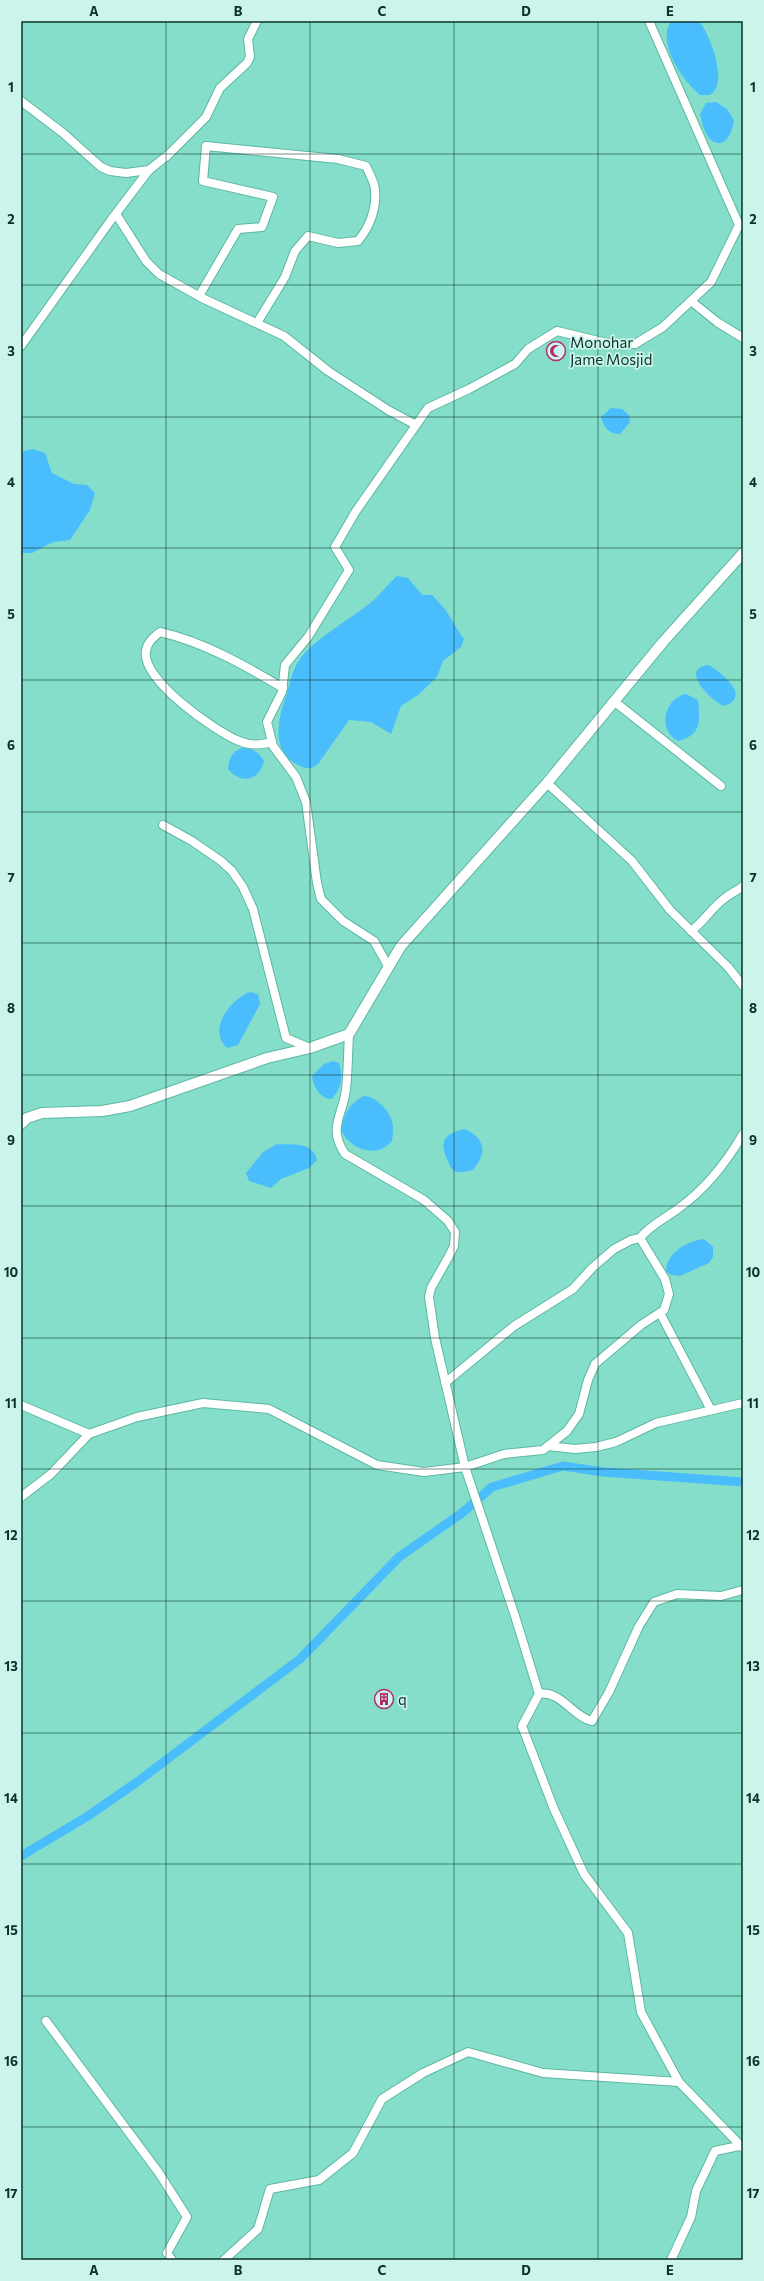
<svg xmlns="http://www.w3.org/2000/svg" width="764" height="2281" viewBox="0 0 764 2281" font-family="Commissioner,sans-serif">
	<style>
		.water { fill: #4abdfd }
		.lines { fill: none; stroke-linecap: round; stroke-linejoin: round }
		.canal { stroke: #4abdfd; stroke-width: 9 }
		.minor-casing { stroke: #5db7a3; stroke-width: 10 }
		.tertiary-casing { stroke: #5db7a3; stroke-width: 12 }
		.minor { stroke: #fff; stroke-width: 8 }
		.tertiary { stroke: #fff; stroke-width: 10 }
		.grid { fill: none; stroke: #0a312a; stroke-width: 1; stroke-opacity: 0.55 }
		.labels { text-anchor: middle; dominant-baseline: central; stroke-width: 3.5; stroke-linejoin: round; paint-order: stroke }
		.poi-label { font-size: 15px; fill: #0a312a; stroke: #cbf5ea; text-anchor: start }
		.neatline { fill: none; stroke: #0a312a; stroke-width: 1.5 }
		.grid-label { font-size: 13px; text-anchor: middle; font-weight: bold; fill: #0a312a }
	</style>
	<rect width="100%" height="100%" fill="#85dec9"/>
	<!-- water -->
	<g class="water">
		<path d="M671,21H699C709,33 724,73 716,88C715,91 712,93 710,95H700C683,81 656,43 671,21Z"/>
		<path d="M716,102L727,109L734,120C733,129 727,148 714,142C705,138 702,122 700,114L706,103Z"/>
		<path d="M611,408L622,409L629,415L630,422L620,434C608,434 604,427 601,417Z"/>
		<path d="M33,449L45,453L52,473L74,484L87,485L95,493L90,510L70,540L53,542L32,553H21V452Z"/>
		<path d="M397,576L408,578L422,595H432L445,609L461,635L464,639L461,647L443,661L437,677L418,695L401,706L391,734L371,722L349,720L318,764C310,770 305,769 296,764C269,748 279,717 287,693C290,681 293,669 300,659C314,639 354,617 374,600C382,592 389,583 397,576Z"/>
		<path d="M709,665C722,674 752,696 724,706C711,701 678,668 709,665Z"/>
		<path d="M686,694L698,700C700,721 702,735 678,741C656,729 665,698 686,694Z"/>
		<path d="M241,748C252,748 258,751 264,761C259,782 240,784 228,769C229,759 231,753 241,748Z"/>
		<path d="M250,992L258,994L260,1004L238,1045L227,1048C207,1029 230,1000 250,992Z"/>
		<path d="M333,1061L339,1063C343,1077 342,1087 332,1099C320,1099 313,1086 312,1076L324,1064Z"/>
		<path d="M364,1096C375,1096 387,1109 391,1118C394,1126 393,1134 392,1141C377,1159 350,1150 341,1130C344,1114 349,1103 364,1096Z"/>
		<path d="M465,1129C486,1139 487,1153 473,1170C468,1171 462,1173 457,1172C451,1170 450,1166 448,1161C438,1141 445,1133 465,1129Z"/>
		<path d="M277,1144C291,1145 313,1141 317,1160L309,1168L281,1179L271,1188L249,1181L246,1173L263,1152Z"/>
		<path d="M704,1239L713,1247V1257L709,1263L680,1276L671,1275L666,1271C666,1253 687,1241 704,1239Z"/>
	</g>
	<g class="lines">
		<!-- canal -->
		<path class="canal" d="M21,1856L88,1816L137,1782L300,1659L399,1557L462,1513L492,1487L563,1466L603,1472L743,1482"/>
		<defs>
			<g id="minor">
				<path d="M21,101L63,133L101,167L110,171L126,173L149,170L168,155L206,117L220,88L247,63L250,57L248,39L257,21"/>
				<path d="M116,214L146,261L159,274L202,298L284,336L328,371L388,410L416,425"/>
				<path d="M199,296L238,229L262,227L273,197L203,181L206,146L338,159L366,166C369,173 375,183 375,190C377,209 369,228 358,241L338,243L308,236L295,251L285,277L257,323"/>
				<path d="M691,301L717,322L743,338"/>
				<path d="M21,346L111,220L149,170"/>
				<path d="M615,702L721,786"/>
				<path d="M272,742C260,745 251,746 239,741C215,731 141,680 146,651C147,642 154,637 160,632C204,642 244,665 283,688"/>
				<path d="M547,783L632,861L670,910L728,967L743,986"/>
				<path d="M163,825L192,841L221,861L232,871L243,887L253,909L286,1038L310,1048"/>
				<path d="M691,931C704,922 712,907 725,898C731,893 737,891 743,886"/>
				<path d="M388,966L374,941L343,921L321,899L317,883L306,802L296,777L273,746L267,722L282,692L285,665L308,637L349,570L335,547L356,511L428,408L469,389L515,364L528,349L557,331L615,345L635,344L663,327L711,282L739,225L649,21"/>
				<path d="M349,1034C348,1052 348,1071 346,1089C343,1116 327,1127 345,1154L424,1200L448,1221L455,1232L454,1246L449,1256L431,1288L429,1297L435,1338L465,1467L515,1616L539,1694L522,1726L554,1809L584,1874L628,1933L641,2012L679,2082L743,2148"/>
				<path d="M660,1313L711,1410"/>
				<path d="M445,1383L514,1326L573,1289L592,1268L614,1249L631,1240L640,1238"/>
				<path d="M21,1405L89,1434L137,1417L203,1403L269,1409L377,1465L424,1472L465,1467L504,1454L543,1450L567,1431L579,1414L588,1380L595,1364L641,1325L664,1310L669,1294L665,1279L640,1238C650,1225 666,1218 679,1208C707,1188 726,1163 743,1134"/>
				<path d="M548,1446L575,1449L596,1447L616,1442L656,1423L743,1403"/>
				<path d="M21,1497L51,1474L89,1434"/>
				<path d="M539,1694C561,1690 573,1717 592,1721L609,1692L639,1626L654,1602L677,1594L721,1596L743,1590"/>
				<path d="M46,2021L159,2173L187,2217L167,2253L172,2260"/>
				<path d="M224,2260L258,2229L270,2189L319,2180L353,2153L382,2099L423,2073L468,2052L543,2073L679,2082"/>
				<path d="M671,2260L691,2217L696,2191L715,2151L739,2146"/>
			</g>
			<path id="tertiary" d="M21,1124L27,1118L42,1113L102,1111L130,1106L267,1058L310,1048L349,1034L401,946L547,783L663,642L743,553"/>
		</defs>
		<!-- minor casing -->
		<use href="#minor" class="minor-casing"/>
		<!-- tertiary casing -->
		<use href="#tertiary" class="tertiary-casing"/>
		<!-- minor -->
		<use href="#minor" class="minor"/>
		<!-- tertiary -->
		<use href="#tertiary" class="tertiary"/>
	</g>
	<!-- grid -->
	<path class="grid" d="M166,21V2260M310,21V2260M454,21V2260M598,21V2260M21,154H743M21,285H743M21,417H743M21,548H743M21,680H743M21,812H743M21,943H743M21,1075H743M21,1206H743M21,1338H743M21,1469H743M21,1601H743M21,1733H743M21,1864H743M21,1996H743M21,2127H743"/>
	<!-- icons -->
	<defs>
		<symbol id="mosque-ring" viewBox="-11 -11 22 22"><circle r="9.5" fill="#cbf5ea" stroke="#b42c6b" stroke-width="1.5"/><path d="M3.5-4.9A6 6 0 1 0 3.5 4.9A5 5 0 1 1 3.5-4.9Z" fill="#b42c6b"/></symbol>
		<symbol id="building-ring" viewBox="-11 -11 22 22"><circle r="9.5" fill="#cbf5ea" stroke="#b42c6b" stroke-width="1.5"/><path d="M-4-6H4V6H1V3H-1V6H-4ZM-2.5-4.3h1.7v1.8h-1.7ZM.8-4.3h1.7v1.8H.8ZM-2.5-1h1.7V.8h-1.7ZM.8-1h1.7V.8H.8Z" fill="#b42c6b"/></symbol>
	</defs>
	<g fill-rule="evenodd">
		<use href="#mosque-ring" x="545" y="340" width="22" height="22"/>
		<use href="#building-ring" x="373" y="1688" width="22" height="22"/>
	</g>
	<g class="labels">
		<!-- poi labels -->
		<g class="poi-label">
			<text x="570" y="342">Monohar<tspan x="570" dy="17">Jame Mosjid</tspan></text>
			<text x="398" y="1699">q</text>
		</g>
	</g>
	<!-- border -->
	<rect width="764" height="2281" fill="none" stroke="#cbf5ea" stroke-width="44"/>
	<rect x="22" y="22" width="720" height="2237" class="neatline"/>
	<g class="grid-label">
		<text x="94" y="16">A</text>
		<text x="238" y="16">B</text>
		<text x="382" y="16">C</text>
		<text x="526" y="16">D</text>
		<text x="670" y="16">E</text>
		<text x="11" y="92">1</text>
		<text x="753" y="92">1</text>
		<text x="11" y="224">2</text>
		<text x="753" y="224">2</text>
		<text x="11" y="356">3</text>
		<text x="753" y="356">3</text>
		<text x="11" y="487">4</text>
		<text x="753" y="487">4</text>
		<text x="11" y="619">5</text>
		<text x="753" y="619">5</text>
		<text x="11" y="750">6</text>
		<text x="753" y="750">6</text>
		<text x="11" y="882">7</text>
		<text x="753" y="882">7</text>
		<text x="11" y="1013">8</text>
		<text x="753" y="1013">8</text>
		<text x="11" y="1145">9</text>
		<text x="753" y="1145">9</text>
		<text x="11" y="1277">10</text>
		<text x="753" y="1277">10</text>
		<text x="11" y="1408">11</text>
		<text x="753" y="1408">11</text>
		<text x="11" y="1540">12</text>
		<text x="753" y="1540">12</text>
		<text x="11" y="1671">13</text>
		<text x="753" y="1671">13</text>
		<text x="11" y="1803">14</text>
		<text x="753" y="1803">14</text>
		<text x="11" y="1935">15</text>
		<text x="753" y="1935">15</text>
		<text x="11" y="2066">16</text>
		<text x="753" y="2066">16</text>
		<text x="11" y="2198">17</text>
		<text x="753" y="2198">17</text>
		<text x="94" y="2275">A</text>
		<text x="238" y="2275">B</text>
		<text x="382" y="2275">C</text>
		<text x="526" y="2275">D</text>
		<text x="670" y="2275">E</text>
	</g>
</svg>
